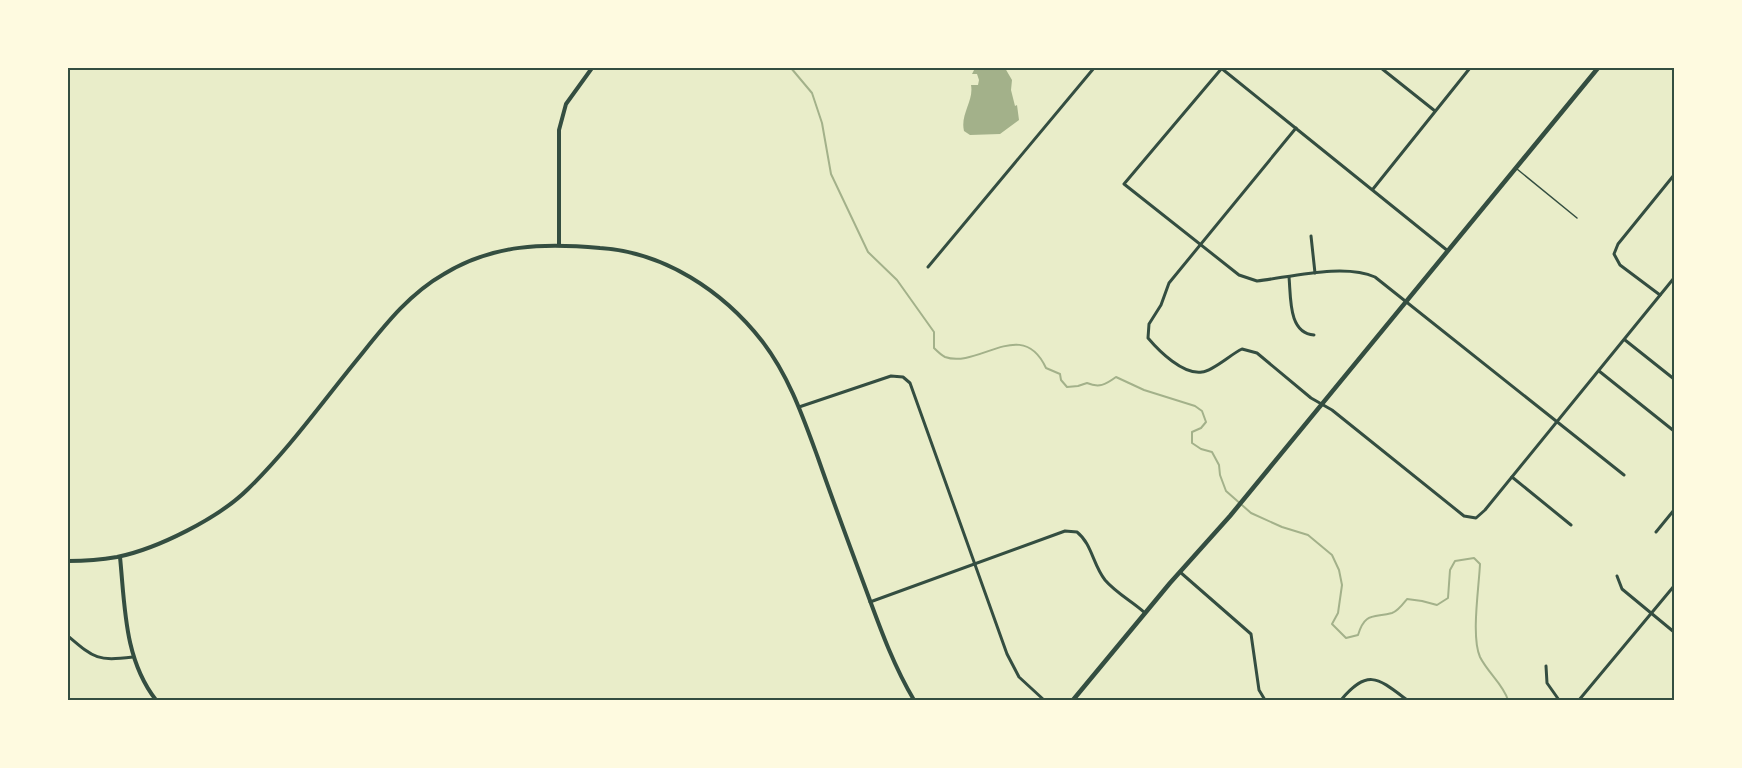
<svg xmlns="http://www.w3.org/2000/svg" width="1742" height="768" viewBox="0 0 1742 768" font-family="Figtree,sans-serif">
	<style>
		.water { fill: #a3b18a }
		.lines { fill: none; stroke-linecap: round; stroke-linejoin: round }
		.stream { stroke: #a3b18a; stroke-width: 2 }
		.service { stroke: #344e41; stroke-width: 1.5 }
		.minor { stroke: #344e41; stroke-width: 3 }
		.tertiary { stroke: #344e41; stroke-width: 4 }
		.secondary { stroke: #344e41; stroke-width: 4 }
		.primary { stroke: #344e41; stroke-width: 4.5 }
		.neatline { fill: none; stroke: #344e41; stroke-width: 2 }
	</style>
	<rect width="100%" height="100%" fill="#e9edc9"/>
	<!-- water -->
	<path class="water" d="M975,68H1005L1012,80L1011,90L1015,106L1017,105L1019,120L1000,134L970,135L964,131C960,114 974,101 971,85H978L979,80L977,74H972Z"/>
	<g class="lines">
		<!-- stream -->
		<path class="stream" d="M791,68L812,93L822,123L831,174L868,252L897,280L934,332V348C937,351 941,355 945,357C979,369 1022,316 1046,368L1060,374L1061,380L1067,387L1078,386L1087,383C1099,388 1105,385 1116,377L1144,390L1195,406L1202,411L1206,422L1201,428L1192,432V443L1201,449L1212,452L1219,465L1220,475L1226,491L1251,513L1282,527L1308,535L1332,555L1339,570L1342,585L1338,613L1332,624L1346,638L1358,635C1365,612 1373,618 1392,613C1398,611 1403,604 1407,599L1422,601L1437,605L1448,598L1450,570L1455,561L1474,558L1480,564C1479,587 1471,637 1480,657C1488,673 1503,684 1508,700"/>
		<!-- service -->
		<path class="service" d="M1517,169L1577,218"/>
		<!-- minor -->
		<g class="minor">
			<path d="M1221,68L1448,251"/>
			<path d="M1222,68L1124,184L1239,275L1257,281C1291,277 1344,263 1375,277L1624,475"/>
			<path d="M1381,68L1435,111"/>
			<path d="M1296,128L1169,283L1161,305L1149,324L1148,338C1159,351 1183,375 1202,372C1213,371 1231,354 1242,349L1257,353L1311,398L1332,410L1464,516L1476,518L1485,510L1674,278"/>
			<path d="M1373,189L1470,68"/>
			<path d="M1311,236L1315,273"/>
			<path d="M928,267L1094,68"/>
			<path d="M1289,277C1291,297 1288,333 1314,335"/>
			<path d="M1660,295L1620,265L1614,254L1618,244L1674,175"/>
			<path d="M1625,340L1674,379"/>
			<path d="M1599,371L1674,431"/>
			<path d="M799,407L891,376L903,377L910,383L1007,654L1019,677L1044,700"/>
			<path d="M1512,477L1571,525"/>
			<path d="M1656,532L1674,510"/>
			<path d="M1180,572L1251,634L1259,690L1265,700"/>
			<path d="M1617,576L1622,589L1674,632"/>
			<path d="M870,602L1065,531L1077,532C1092,544 1093,565 1105,580C1116,593 1133,602 1145,613"/>
			<path d="M68,636C95,659 97,661 133,657"/>
			<path d="M1546,666L1547,683L1559,700"/>
			<path d="M1341,700C1368,668 1378,678 1407,700"/>
			<path d="M1579,700L1674,586"/>
		</g>
		<!-- tertiary -->
		<g class="tertiary">
			<path d="M559,245V130L566,104L592,68"/>
			<path d="M120,557C125,606 124,659 156,700"/>
		</g>
		<!-- secondary -->
		<path class="secondary" d="M68,561C84,561 100,560 117,557C157,549 219,518 248,489C288,450 321,404 356,361C382,329 407,295 444,274C493,244 544,243 600,248C664,252 723,291 762,341C789,376 803,417 818,458C833,501 849,544 865,587C879,625 893,665 914,700"/>
		<!-- primary -->
		<path class="primary" d="M1073,700L1170,583L1230,516L1598,68"/>
	</g>
	<!-- border -->
	<rect width="1742" height="768" fill="none" stroke="#fefae0" stroke-width="138"/>
	<rect x="69" y="69" width="1604" height="630" class="neatline"/>
</svg>
